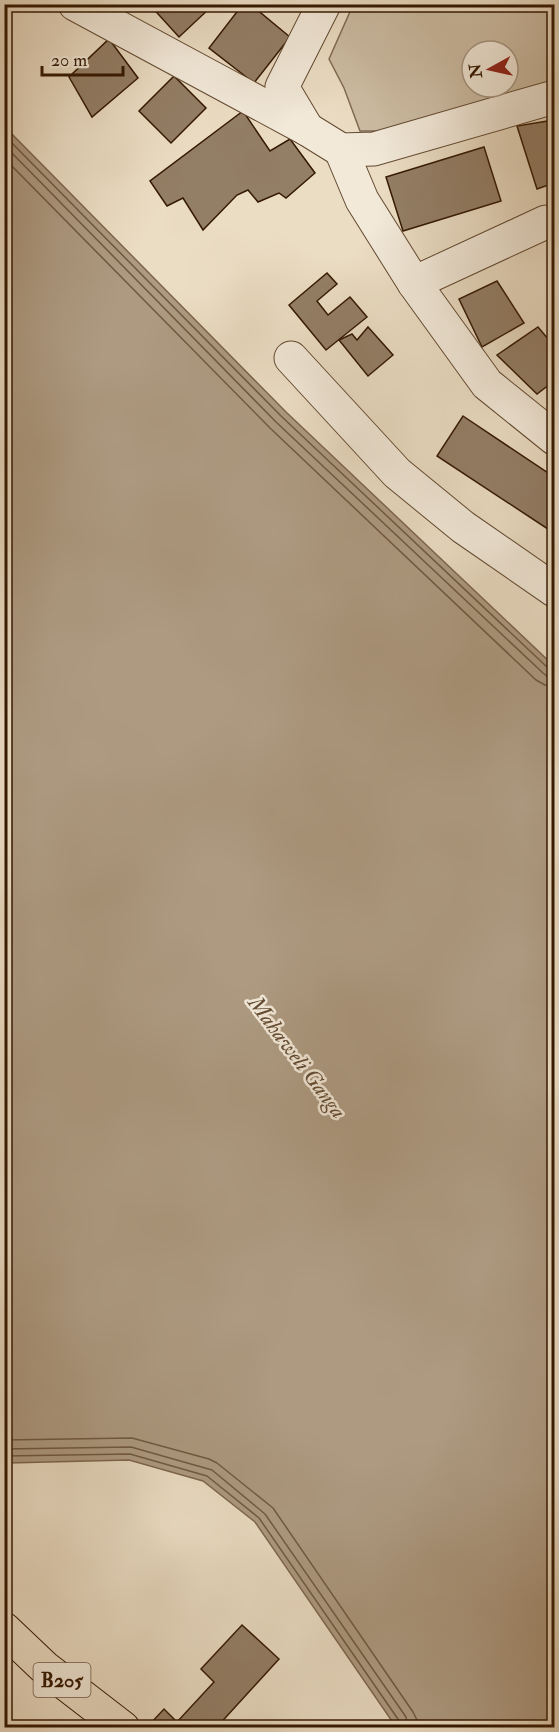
<svg xmlns="http://www.w3.org/2000/svg" width="559" height="1732" viewBox="0 0 559 1732" font-family="'IM FELL Double Pica',serif">
	<style>
		.green { fill: #ccbca3; stroke: #806a52; stroke-width: 1.5; fill-rule: evenodd }
		.water { fill: #ad9a81; stroke: #7d664d; stroke-width: 1.5 }
		.lines { fill: none; stroke-linecap: round; stroke-linejoin: round }
		.shore { stroke: #705940; stroke-width: 1.5 }
		.building { fill: #937e66; stroke: #341800; stroke-width: 1.5 }
		.minor-casing { stroke: #624931; stroke-width: 35 }
		.major-casing { stroke: #341800; stroke-width: 35 }
		.minor { stroke: #f2e9d9; stroke-width: 33 }
		.major { stroke: #ebddc4; stroke-width: 33 }
		.labels { text-anchor: middle; dominant-baseline: central; stroke-width: 5; stroke-linejoin: round; paint-order: stroke }
		.shield { fill: #f2e9d9; stroke: #6d5741; stroke-width: 1.5 }
		.shield-label { font-size: 20px; font-weight: bold; fill: #341800 }
		.water-label { font-size: 22px; font-style: italic; fill: #644c34; stroke: #f2e9d9 }
	</style>
	<rect width="100%" height="100%" fill="#ebddc4"/>
	<filter id="stains"><feTurbulence type="fractalNoise" baseFrequency=".00333" numOctaves="4"/><feColorMatrix values="0 0 0 0 .2 0 0 0 0 .09 0 0 0 0 .02 0 0 0 .5 -.17"/></filter>
	<radialGradient id="worn" r=".72"><stop offset=".6" stop-color="#630" stop-opacity="0"/><stop offset="1" stop-color="#630" stop-opacity=".3"/></radialGradient>
	<!-- green -->
	<path class="green" d="M353,5H554V83L384,131H360L344,88L329,59ZM472,51H508V87H472Z"/>
	<!-- water -->
	<path class="water" d="M4,126L286,412L554,666V1727H396L255,1522L203,1481L129,1460L8,1463L5,1461Z"/>
	<g class="lines">
		<!-- shore -->
		<g class="shore">
			<path d="M4,135L281,416L548,668L554,670"/>
			<path d="M4,145L276,422L543,673L548,677H554"/>
			<path d="M4,158L270,428L536,680L545,685L554,686"/>
			<path d="M4,1440L132,1438L209,1459L217,1463L273,1508L413,1712L417,1720V1728"/>
			<path d="M4,1449L131,1447L212,1470L265,1514L406,1717L408,1728"/>
			<path d="M4,1456L130,1454L207,1476L259,1518L400,1722L401,1728"/>
		</g>
	</g>
	<!-- building -->
	<g class="building">
		<path d="M149,4H209L211,7L179,37Z"/>
		<path d="M243,4H250L290,37L254,83L209,48Z"/>
		<path d="M109,39L138,78L92,117L69,77Z"/>
		<path d="M174,76L206,108L171,143L139,111Z"/>
		<path d="M243,111L270,151L290,139L315,173L286,198L279,193L258,202L248,190L237,195L203,230L183,198L167,206L150,181Z"/>
		<path d="M554,120V183L537,189L517,126Z"/>
		<path d="M484,147L501,201L403,231L386,177Z"/>
		<path d="M327,273L337,284L317,301L328,315L350,297L367,317L326,350L289,305Z"/>
		<path d="M497,281L524,323L482,347L459,299Z"/>
		<path d="M368,327L393,355L368,376L339,340L352,334L357,340Z"/>
		<path d="M538,327L554,346V381L537,394L497,355Z"/>
		<path d="M463,416L554,477V533L437,456Z"/>
		<path d="M242,1625L279,1659L216,1728H153L150,1724L164,1709L177,1722L214,1682L201,1669Z"/>
	</g>
	<g class="lines">
		<defs>
			<g id="minor">
				<path d="M75,4L307,129L341,150L374,149L554,97"/>
				<path d="M307,129L282,87L324,4"/>
				<path d="M341,150L362,200L414,283L487,384L554,438"/>
				<path d="M414,283L546,222L554,224"/>
				<path d="M291,358L397,473L463,527L554,590"/>
			</g>
			<path id="major" d="M4,1629L44,1667L123,1728"/>
		</defs>
		<!-- minor casing -->
		<use href="#minor" class="minor-casing"/>
		<!-- major casing -->
		<use href="#major" class="major-casing"/>
		<!-- minor -->
		<use href="#minor" class="minor"/>
		<!-- major -->
		<use href="#major" class="major"/>
	</g>
	<g class="labels">
		<!-- shield labels -->
		<rect class="shield" x="33.5" y="1663" width="57" height="34" rx="4.5"/>
		<g class="shield-label">
			<text x="62" y="1680">B205</text>
		</g>
		<!-- water labels -->
		<g class="water-label">
			<text transform="translate(297 1057) rotate(53)">Mahaweli Ganga</text>
		</g>
	</g>
	<!-- margin -->
	<rect width="559" height="1732" fill="none" stroke="#ebddc4" stroke-width="24"/>
	<rect x="6" y="6" width="547" height="1720" fill="none" stroke="#341800" stroke-width="3"/>
	<rect x="12" y="12" width="535" height="1708" fill="none" stroke="#341800" stroke-width="1.5"/>
	<!-- north arrow -->
	<g transform="translate(490 69) rotate(262)"><circle r="28" fill="#f2e9d9" stroke="#a69582" stroke-width="1.5"/>
	<path d="M0-4.5L10 22L0 15L-10 22Z" fill="#8f2418"/>
	<text y="-9" font-size="16" font-weight="bold" text-anchor="middle" fill="#341800">N</text>
	</g>
	<!-- scale -->
	<path d="M42 66v9h81v-9" fill="none" stroke="#341800" stroke-width="3"/>
	<text x="51" y="66" font-size="18" fill="#341800" stroke="#f2e9d9" stroke-width="4.5" paint-order="stroke">20 m</text>
	<rect width="100%" height="100%" filter="url(#stains)"/>
	<rect width="100%" height="100%" fill="url(#worn)"/>
</svg>
